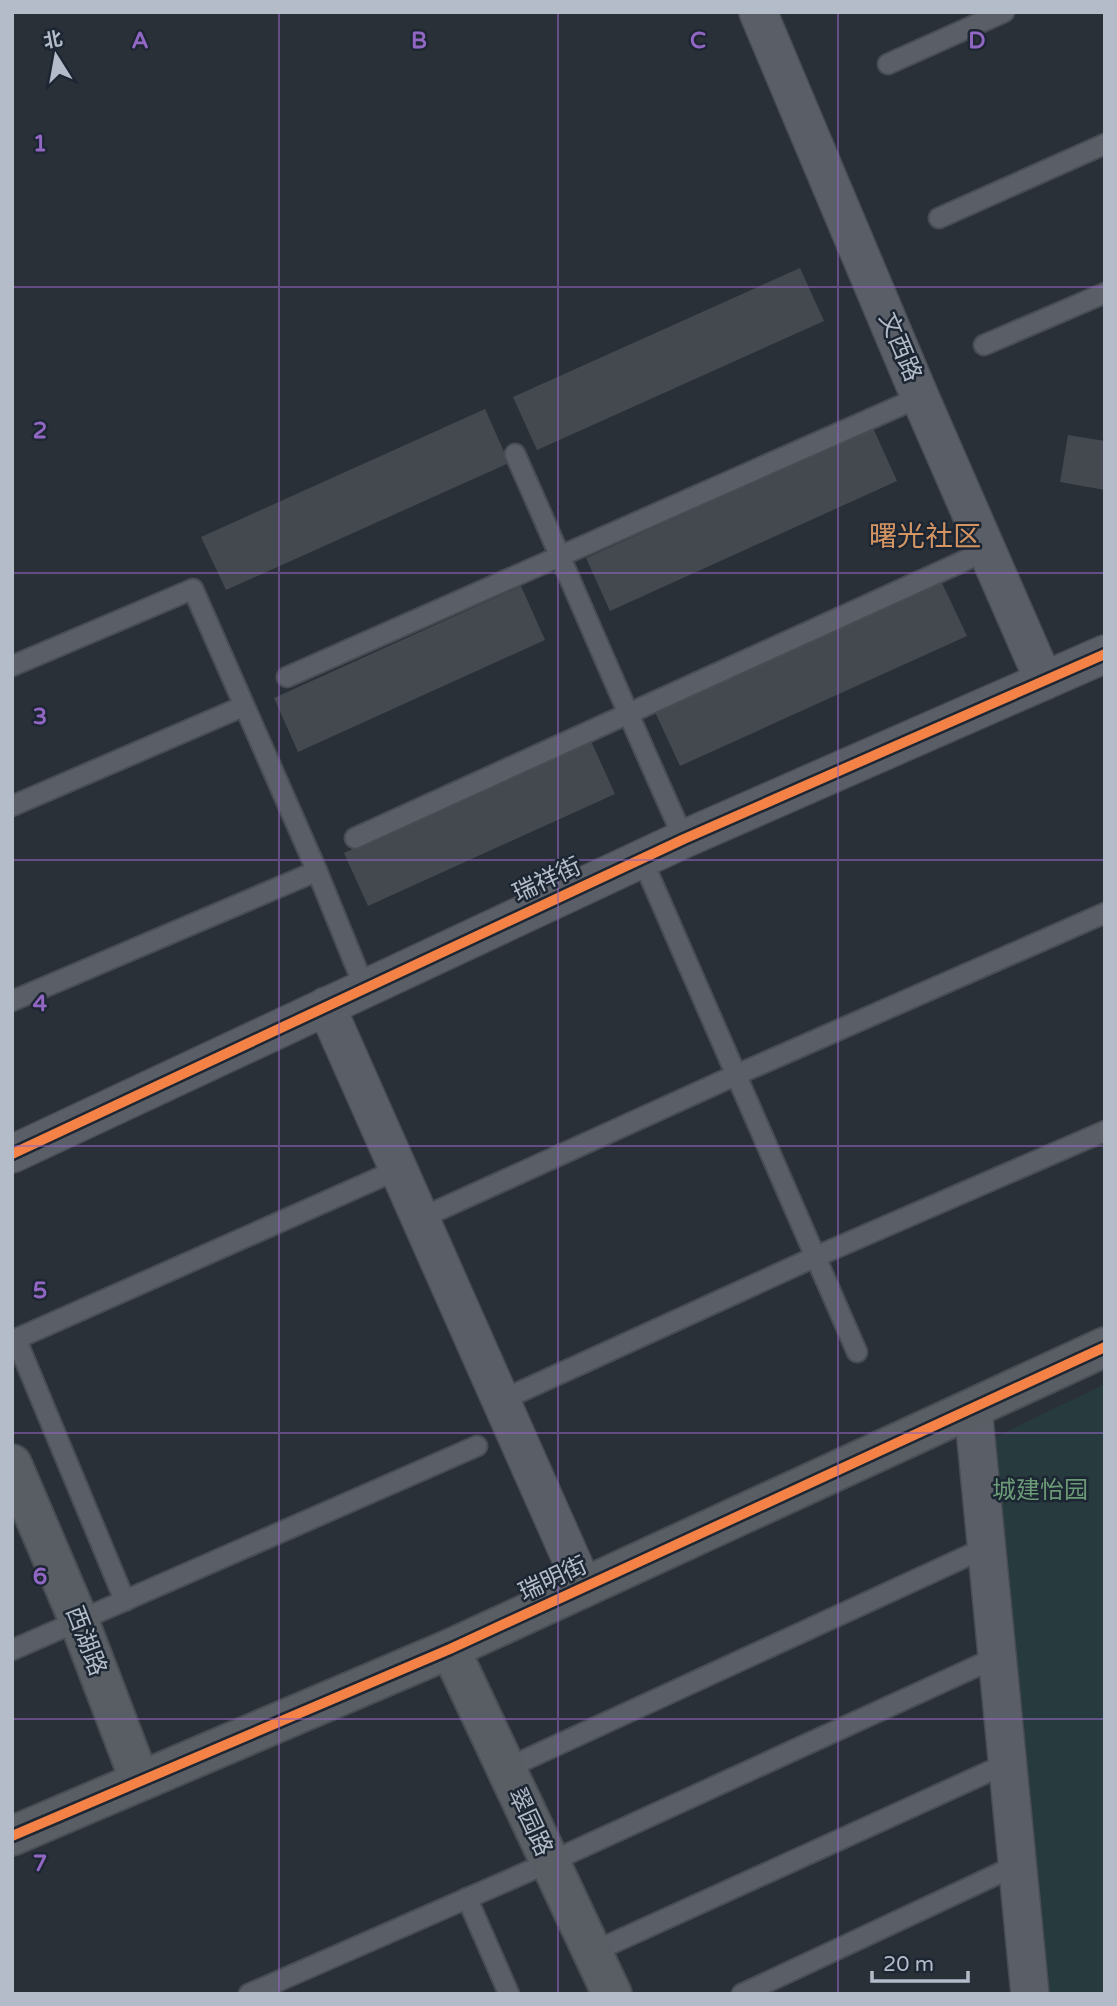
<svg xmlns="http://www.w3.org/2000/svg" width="1117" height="2006" viewBox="0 0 1117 2006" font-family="'Varela Round','Noto Sans SC',sans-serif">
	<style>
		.green { fill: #273a3e }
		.building { fill: #444950 }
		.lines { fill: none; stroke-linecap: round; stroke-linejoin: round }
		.lane-casing { stroke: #484c53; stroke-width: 23 }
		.street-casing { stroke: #484c53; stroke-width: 40 }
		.secondary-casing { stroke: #484c53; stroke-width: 42 }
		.lane { stroke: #5a5e66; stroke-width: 19 }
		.street { stroke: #5a5e66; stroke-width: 37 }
		.secondary { stroke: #595d64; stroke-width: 38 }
		.cycleway-casing { stroke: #1d2633; stroke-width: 15 }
		.cycleway { stroke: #f48246; stroke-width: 10 }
		.grid { fill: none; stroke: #9266c3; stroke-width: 2; stroke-opacity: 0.55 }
		.labels { text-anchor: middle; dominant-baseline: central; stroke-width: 5; stroke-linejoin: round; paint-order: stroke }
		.street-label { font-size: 24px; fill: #b4bcc9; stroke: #1d2633 }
		.park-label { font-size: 24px; fill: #6b9a76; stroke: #1d2633 }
		.quarter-label { font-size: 28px; fill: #d59563; stroke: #1d2633 }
		.grid-label { font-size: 23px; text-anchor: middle; font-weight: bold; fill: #9266c3; stroke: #1d2633; stroke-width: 5; stroke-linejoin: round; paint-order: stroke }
	</style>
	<rect width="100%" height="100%" fill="#2a3038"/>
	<!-- green -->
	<path class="green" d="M1105,1384V1994H1026L994,1559L958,1455Z"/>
	<!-- building -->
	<g class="building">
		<path d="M800,268L824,321L537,450L513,397Z"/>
		<path d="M485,409L509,463L226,590L201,537Z"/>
		<path d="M873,428L897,481L610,611L586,558Z"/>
		<path d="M1068,435L1105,441V490L1060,482Z"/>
		<path d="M942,583L967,636L680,766L655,712Z"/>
		<path d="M521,586L545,640L298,752L274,698Z"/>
		<path d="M591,741L615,794L368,906L344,853Z"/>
	</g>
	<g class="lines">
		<defs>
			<g id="lane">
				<path d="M888,64L1004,12"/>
				<path d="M939,218L1105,144"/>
				<path d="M984,345L1105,293"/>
				<path d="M515,454C572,582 626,711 684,839"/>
				<path d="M12,666L193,589L317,871L365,989"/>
				<path d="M287,677L920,397"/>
				<path d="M12,806L244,706"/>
				<path d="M355,838L988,550"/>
				<path d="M642,859L857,1352"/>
				<path d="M12,1001L317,871"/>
				<path d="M421,1218L736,1075L1105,913"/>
				<path d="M502,1400L815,1257L1105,1131"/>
				<path d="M125,1601L16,1339L399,1169"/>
				<path d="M12,1650L477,1446"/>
				<path d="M505,1769L987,1547"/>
				<path d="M467,1898L509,1994"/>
				<path d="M593,1952L1008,1763"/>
				<path d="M249,1994L550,1862L997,1657"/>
				<path d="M742,1994L1017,1865"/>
			</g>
			<g id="street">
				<path d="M758,12L920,397L1044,681"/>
				<path d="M326,1006L584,1588"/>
				<path d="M12,1154L684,839L1105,654"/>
				<path d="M973,1408L1030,1994"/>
			</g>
			<g id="secondary">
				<path d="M12,1464L79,1621L140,1781"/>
				<path d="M450,1649L612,1994"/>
				<path d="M12,1836L450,1649L1105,1347"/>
			</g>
		</defs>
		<!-- lane casing -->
		<use href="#lane" class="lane-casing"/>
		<!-- street casing -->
		<use href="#street" class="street-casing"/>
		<!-- secondary casing -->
		<use href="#secondary" class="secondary-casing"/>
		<!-- lane -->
		<use href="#lane" class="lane"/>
		<!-- street -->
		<use href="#street" class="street"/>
		<!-- secondary -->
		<use href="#secondary" class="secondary"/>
		<defs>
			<g id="cycleway">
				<path d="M12,1154L684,839L1105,654"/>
				<path d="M12,1836L450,1649L1105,1347"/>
			</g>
		</defs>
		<!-- cycleway casing -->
		<use href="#cycleway" class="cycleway-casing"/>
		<!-- cycleway -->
		<use href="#cycleway" class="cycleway"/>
	</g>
	<!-- grid -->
	<path class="grid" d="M279,12V1994M558,12V1994M838,12V1994M12,287H1105M12,573H1105M12,860H1105M12,1146H1105M12,1433H1105M12,1719H1105"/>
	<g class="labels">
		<!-- street labels -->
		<g class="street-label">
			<text transform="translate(900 347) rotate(67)">文西路</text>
			<text transform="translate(547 880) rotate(-25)">瑞祥街</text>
			<text transform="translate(553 1579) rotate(-25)">瑞明街</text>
			<text transform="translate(86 1641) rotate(69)">西湖路</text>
			<text transform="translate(530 1822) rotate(65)">翠园路</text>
		</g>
		<!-- park labels -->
		<g class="park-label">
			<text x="1040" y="1490">城建怡园</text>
		</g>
		<!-- quarter labels -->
		<g class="quarter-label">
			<text x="925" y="537">曙光社区</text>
		</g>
	</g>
	<g class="grid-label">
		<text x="140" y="48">A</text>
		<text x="419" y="48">B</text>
		<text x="698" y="48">C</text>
		<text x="977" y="48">D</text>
		<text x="40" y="151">1</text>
		<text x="40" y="438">2</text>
		<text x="40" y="724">3</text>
		<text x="40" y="1011">4</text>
		<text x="40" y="1298">5</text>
		<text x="40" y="1584">6</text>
		<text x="40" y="1871">7</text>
	</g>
	<!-- border -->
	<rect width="1117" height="2006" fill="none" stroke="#b4bcc9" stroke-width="28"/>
	<!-- north arrow -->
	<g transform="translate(56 56) rotate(349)" stroke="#1d2633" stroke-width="5" paint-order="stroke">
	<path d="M0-5L12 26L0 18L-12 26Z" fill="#b4bcc9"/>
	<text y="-10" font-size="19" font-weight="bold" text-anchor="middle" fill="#b4bcc9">北</text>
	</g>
	<!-- scale -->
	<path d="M872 1971v10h96v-10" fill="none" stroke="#b4bcc9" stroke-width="3.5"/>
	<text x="883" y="1971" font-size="21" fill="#b4bcc9" stroke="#1d2633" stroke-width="5" paint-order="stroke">20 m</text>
</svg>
